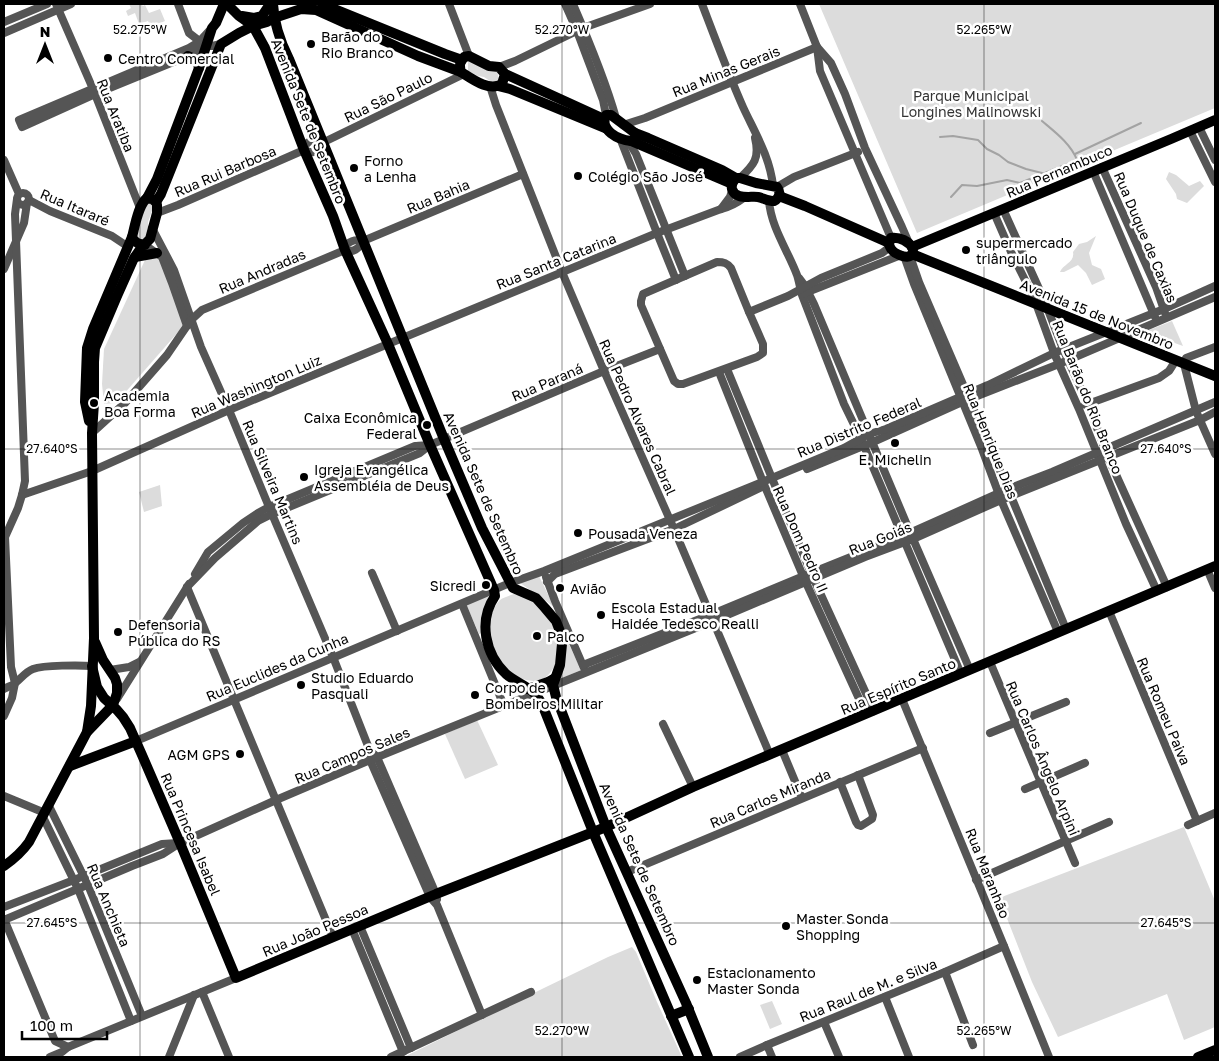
<svg xmlns="http://www.w3.org/2000/svg" width="1219" height="1061" viewBox="0 0 1219 1061" font-family="'Golos Text',sans-serif">
	<style>
		.green { fill: #dcdcdc }
		.lines { fill: none; stroke-linecap: round; stroke-linejoin: round }
		.stream { stroke: #a3a3a3; stroke-width: 2 }
		.minor { stroke: #555; stroke-width: 8 }
		.major { stroke: #000; stroke-width: 10 }
		.ticks { fill: none; stroke: #000; stroke-width: 1; stroke-opacity: 0.45 }
		.poi-dot { fill: #000; stroke: #fff; stroke-width: 2 }
		.labels { text-anchor: middle; dominant-baseline: central; stroke-width: 5; stroke-linejoin: round; paint-order: stroke }
		.poi-label { font-size: 14px; fill: #000; stroke: #fff; text-anchor: start }
		.street-label { font-size: 14px; fill: #000; stroke: #fff }
		.park-label { font-size: 14px; fill: #333; stroke: #fff }
		.ticks-label { font-size: 12px; text-anchor: middle; fill: #000; stroke: #fff; stroke-width: 5; stroke-linejoin: round; paint-order: stroke }
	</style>
	<rect width="100%" height="100%" fill="#fff"/>
	<!-- green -->
	<g class="green">
		<path d="M129,4H141L143,6L145,5L149,13L160,9L165,21L151,27L148,21L139,24L135,13L128,16L126,11L131,8Z"/>
		<path d="M819,4H1215V108L1086,162L1084,157L1081,159L1083,163L917,233Z"/>
		<path d="M468,62H474L497,71L499,79L496,85L484,77L468,74Z"/>
		<path d="M1169,172L1176,175L1189,186L1200,181L1204,186L1187,203L1177,199L1176,194L1166,179Z"/>
		<path d="M146,201L154,205L148,222L149,235L144,241L137,236Z"/>
		<path d="M1096,236L1089,253L1092,265L1101,269L1105,279L1092,285L1086,273L1078,265L1064,272H1060C1063,264 1075,263 1073,252L1079,244L1087,242Z"/>
		<path d="M151,256L160,259L185,320L179,331L116,403L104,404L102,384L104,349L145,260Z"/>
		<path d="M1172,321L1183,346L1144,332Z"/>
		<path d="M160,485L162,506L144,512L139,492Z"/>
		<path d="M539,576L554,607L542,598L520,583Z"/>
		<path d="M514,594C533,598 542,606 551,623C555,629 559,636 559,644C559,648 558,652 557,655C556,662 555,667 550,673C546,678 541,681 534,681C529,680 524,680 519,678C499,667 483,635 492,613C494,608 496,604 500,600C504,597 509,596 514,594Z"/>
		<path d="M487,595L489,599L482,633L479,634L466,604Z"/>
		<path d="M567,640L581,670L560,679L565,656Z"/>
		<path d="M477,720L498,765L465,779L445,734Z"/>
		<path d="M1184,827L1215,901V1027L1184,1040L1167,994L1058,1037L1032,982L999,898Z"/>
		<path d="M632,947L636,952L657,1002L682,1057H404L544,988L608,957Z"/>
		<path d="M772,1001L782,1024L770,1029L760,1005Z"/>
	</g>
	<g class="lines">
		<!-- stream -->
		<g class="stream">
			<path d="M940,137L953,136L978,140L987,149L999,155L1008,162L1026,169L1042,173"/>
			<path d="M1075,154L1141,123"/>
			<path d="M951,197L962,185L977,186L1007,180L1020,183L1077,160C1071,144 1055,132 1042,121"/>
		</g>
		<!-- minor -->
		<g class="minor">
			<path d="M56,4L93,89L140,208"/>
			<path d="M178,4L189,33L202,43"/>
			<path d="M449,4L469,56"/>
			<path d="M565,4L577,31L603,100L606,115"/>
			<path d="M573,4C589,41 605,79 616,118"/>
			<path d="M702,4C715,38 728,73 743,107C755,133 770,157 773,186"/>
			<path d="M800,4L817,47L820,71L891,238"/>
			<path d="M4,22L47,4"/>
			<path d="M210,30L199,42L189,48L19,120L22,127L95,94L188,56L206,46H212L221,44"/>
			<path d="M4,33L71,4"/>
			<path d="M817,47L831,63L845,94L865,148L902,227L909,243"/>
			<path d="M499,67L515,61L583,28L650,4"/>
			<path d="M490,86L496,105L562,272L604,371L674,529L770,755"/>
			<path d="M623,125L645,118L817,47"/>
			<path d="M1199,127L1215,160"/>
			<path d="M1190,131L1215,182"/>
			<path d="M620,138L657,233L676,280"/>
			<path d="M628,141L636,154L685,276"/>
			<path d="M322,143L464,74"/>
			<path d="M304,150C306,140 313,139 322,143"/>
			<path d="M304,150C313,154 318,153 322,143"/>
			<path d="M4,160L19,194"/>
			<path d="M1102,167L1156,287L1165,313"/>
			<path d="M1093,171L1155,317"/>
			<path d="M740,178C754,165 760,158 755,138"/>
			<path d="M777,187L794,177L858,152"/>
			<circle cx="23" cy="199" r="6"/>
			<path d="M29,200L50,211L112,236L127,246"/>
			<path d="M769,201C771,227 788,251 797,275C799,281 800,288 802,295L844,404L861,439L961,674"/>
			<path d="M721,209L730,197L732,190"/>
			<path d="M1003,209L1045,302L1063,349L1088,404L1108,457L1167,587"/>
			<path d="M157,213L178,205L304,150"/>
			<path d="M994,213L1011,252L1034,298L1054,353L1079,409L1126,524L1157,591"/>
			<path d="M152,228L174,270L201,347L229,410L269,507L333,657L368,746L370,760L430,897L437,905L482,1015"/>
			<path d="M363,241L523,174"/>
			<path d="M145,245L162,257L172,283L187,326"/>
			<path d="M345,250L347,244C352,240 356,239 363,241"/>
			<path d="M345,250C353,253 359,249 363,241"/>
			<path d="M904,256L914,284L982,449L1001,500L1058,632"/>
			<path d="M910,256L919,282L1008,489L1066,629"/>
			<path d="M717,262C724,262 727,263 731,268L749,312L763,344V353L757,357L683,384H678L674,381L641,305V301L643,294Z"/>
			<path d="M4,269L24,223L27,203"/>
			<path d="M799,278L805,286L814,304L910,532L970,670"/>
			<path d="M805,293L901,255"/>
			<path d="M749,312L788,296L821,278L882,253L890,247"/>
			<path d="M1215,347L1186,358L1184,364L1196,411L1215,454"/>
			<path d="M727,369L811,573L874,711"/>
			<path d="M719,372L763,482L803,576L866,714"/>
			<path d="M1085,405L1159,378L1169,371L1176,360"/>
			<path d="M92,433L125,403L167,355L191,320L202,310L345,250"/>
			<path d="M807,469L873,442L962,402L1059,364L1215,297"/>
			<path d="M22,495L92,471L229,410L388,344L657,233L721,209C730,207 737,203 745,197"/>
			<path d="M1207,569L1215,588"/>
			<path d="M372,573L397,631"/>
			<path d="M195,574L208,552L243,523L258,513L269,507L415,446L430,445"/>
			<path d="M546,577L555,601L584,668"/>
			<path d="M547,582L555,574L674,529L760,488"/>
			<path d="M187,587L215,558L258,521L272,514L420,453L430,445L604,371L660,349"/>
			<path d="M187,587C235,704 285,820 333,937"/>
			<path d="M462,604L504,706"/>
			<path d="M1109,611L1197,821"/>
			<path d="M990,662L1075,863"/>
			<path d="M583,665L710,615L811,573L903,536L1008,489L1052,472L1215,402"/>
			<path d="M110,670L129,667L139,662"/>
			<path d="M4,689C7,687 11,686 14,684C21,679 25,672 33,669C44,665 80,665 92,666"/>
			<path d="M117,699L189,584"/>
			<path d="M902,699L1004,946L1049,1057"/>
			<path d="M4,716L12,698L15,683L11,667L5,537L18,508L22,495L25,481L15,214L17,199"/>
			<path d="M663,724L693,787"/>
			<path d="M990,733L1066,702"/>
			<path d="M136,741L510,583L544,571L772,478L844,448L869,434L886,429L988,385L1054,353L1164,309L1215,286"/>
			<path d="M782,750L802,798"/>
			<path d="M374,754L377,757L436,894L437,899"/>
			<path d="M840,782L856,822L858,825L861,826L872,819L873,815L858,775"/>
			<path d="M1025,789L1085,763"/>
			<path d="M4,796L45,813"/>
			<path d="M49,806L88,885L142,1016"/>
			<path d="M43,817L78,889L131,1021"/>
			<path d="M1188,825L1215,813"/>
			<path d="M627,872L923,748"/>
			<path d="M976,880L1109,822"/>
			<path d="M4,907L74,880L162,844L178,843"/>
			<path d="M4,919L55,1041L68,1047"/>
			<path d="M4,920L132,866L163,854L180,843L276,800L370,760L713,621L865,557L913,539L1001,500L1200,420L1215,412"/>
			<path d="M360,926L411,1048"/>
			<path d="M352,929L403,1052"/>
			<path d="M945,972L973,1045"/>
			<path d="M202,992L229,1057"/>
			<path d="M885,997L909,1057"/>
			<path d="M824,1022L839,1057"/>
			<path d="M767,1045L772,1057"/>
			<path d="M50,1057L62,1052L68,1047L236,978"/>
			<path d="M169,1057L194,995"/>
			<path d="M391,1057L531,992"/>
			<path d="M740,1057L767,1045L945,972L1004,946"/>
		</g>
		<!-- major -->
		<g class="major">
			<path d="M227,4L239,16L253,26L265,48L304,150L333,216L345,250L388,344L430,445L494,590L495,596C478,621 485,654 506,674C515,682 528,686 535,694C538,697 540,701 542,704L593,832L689,1057"/>
			<path d="M273,4C274,24 280,41 289,59L444,439L482,528L513,588L536,598L545,608L556,621L561,634L562,644L560,665L553,685L556,697L606,827L686,1003L708,1057"/>
			<path d="M322,4L445,54L462,60"/>
			<path d="M242,16L254,18L262,16L270,4"/>
			<path d="M188,56L197,60L199,68"/>
			<path d="M469,56L489,66L499,67L505,74L502,84C489,92 472,79 461,72C459,65 460,62 464,57Z"/>
			<path d="M505,74L604,119"/>
			<path d="M498,86L510,89L607,129"/>
			<path d="M606,115H611L635,133V138L631,141C619,140 598,130 606,115Z"/>
			<path d="M635,133L648,138L722,170L736,178"/>
			<path d="M631,141L732,184"/>
			<path d="M736,178H740L756,183L777,187C781,192 780,198 774,201C768,201 763,198 758,197C750,196 735,200 732,189C731,184 733,182 736,178Z"/>
			<path d="M779,196L805,206L889,243"/>
			<path d="M147,198L157,179L199,68L212,28L216,23L224,4"/>
			<path d="M156,202L161,194L221,44L239,33L253,26L267,22L274,18L301,9L316,10L418,56L461,72"/>
			<path d="M891,238C900,237 909,241 913,249C913,251 913,253 912,254C908,261 892,253 890,247C888,244 890,241 891,238Z"/>
			<path d="M912,247L1171,139L1215,120"/>
			<path d="M912,254L1215,376"/>
			<path d="M135,257L157,253"/>
			<path d="M89,421L85,402L87,348L93,329L132,237"/>
			<path d="M92,666L97,687L104,698L117,710L123,717L130,728L142,755L180,843L236,978L436,894L606,827L693,787L1215,566"/>
			<path d="M528,689L548,682L555,678"/>
			<path d="M87,732L91,706L94,638L92,433L94,403V362L95,348L117,296L134,258L141,248L150,239L157,213V205L156,202L152,199L147,198C138,205 135,226 132,237C135,243 139,244 145,245"/>
			<path d="M70,766L136,741"/>
			<path d="M4,866C14,859 22,852 29,842L87,732L113,705L117,693V684L115,678L103,660L95,642"/>
			<path d="M671,1016L689,1009"/>
			<path d="M1198,1057L1215,1050"/>
		</g>
	</g>
	<!-- ticks -->
	<path class="ticks" d="M140,4V1057M562,4V1057M984,4V1057M4,449H1215M4,923H1215"/>
	<!-- markers -->
	<g class="poi-dot">
		<circle cx="311" cy="44" r="5"/>
		<circle cx="108" cy="58" r="5"/>
		<circle cx="354" cy="168" r="5"/>
		<circle cx="578" cy="176" r="5"/>
		<circle cx="966" cy="250" r="5"/>
		<circle cx="94" cy="403" r="5"/>
		<circle cx="427" cy="425" r="5"/>
		<circle cx="895" cy="443" r="5"/>
		<circle cx="304" cy="477" r="5"/>
		<circle cx="578" cy="533" r="5"/>
		<circle cx="486" cy="585" r="5"/>
		<circle cx="560" cy="588" r="5"/>
		<circle cx="601" cy="615" r="5"/>
		<circle cx="118" cy="632" r="5"/>
		<circle cx="537" cy="636" r="5"/>
		<circle cx="301" cy="685" r="5"/>
		<circle cx="475" cy="695" r="5"/>
		<circle cx="240" cy="754" r="5"/>
		<circle cx="786" cy="926" r="5"/>
		<circle cx="697" cy="980" r="5"/>
	</g>
	<g class="labels">
		<!-- poi labels -->
		<g class="poi-label">
			<text x="321" y="36">Barão do<tspan x="321" dy="16">Rio Branco</tspan></text>
			<text x="118" y="58">Centro Comercial</text>
			<text x="364" y="160">Forno<tspan x="364" dy="16">a Lenha</tspan></text>
			<text x="588" y="176">Colégio São José</text>
			<text x="976" y="242">supermercado<tspan x="976" dy="16">triângulo</tspan></text>
			<text x="104" y="395">Academia<tspan x="104" dy="16">Boa Forma</tspan></text>
			<text x="417" y="417" text-anchor="end">Caixa Econômica<tspan x="417" dy="16">Federal</tspan></text>
			<text x="895" y="459" text-anchor="middle">E. Michelin</text>
			<text x="314" y="469">Igreja Evangélica<tspan x="314" dy="16">Assembléia de Deus</tspan></text>
			<text x="588" y="533">Pousada Veneza</text>
			<text x="476" y="585" text-anchor="end">Sicredi</text>
			<text x="570" y="588">Avião</text>
			<text x="611" y="607">Escola Estadual<tspan x="611" dy="16">Haidée Tedesco Realli</tspan></text>
			<text x="128" y="624">Defensoria<tspan x="128" dy="16">Pública do RS</tspan></text>
			<text x="547" y="636">Palco</text>
			<text x="311" y="677">Studio Eduardo<tspan x="311" dy="16">Pasquali</tspan></text>
			<text x="485" y="687">Corpo de<tspan x="485" dy="16">Bombeiros Militar</tspan></text>
			<text x="230" y="754" text-anchor="end">AGM GPS</text>
			<text x="796" y="918">Master Sonda<tspan x="796" dy="16">Shopping</tspan></text>
			<text x="707" y="972">Estacionamento<tspan x="707" dy="16">Master Sonda</tspan></text>
		</g>
		<!-- street labels -->
		<g class="street-label">
			<text transform="translate(726 71) rotate(-22)">Rua Minas Gerais</text>
			<text transform="translate(388 97) rotate(-26)">Rua São Paulo</text>
			<text transform="translate(116 115) rotate(68)">Rua Aratiba</text>
			<text transform="translate(309 121) rotate(68)">Avenida Sete de Setembro</text>
			<text transform="translate(225 171) rotate(-23)">Rua Rui Barbosa</text>
			<text transform="translate(1059 171) rotate(-23)">Rua Pernambuco</text>
			<text transform="translate(438 196) rotate(-23)">Rua Bahia</text>
			<text transform="translate(75 207) rotate(23)">Rua Itararé</text>
			<text transform="translate(1146 237) rotate(67)">Rua Duque de Caxias</text>
			<text transform="translate(556 261) rotate(-22)">Rua Santa Catarina</text>
			<text transform="translate(262 271) rotate(-23)">Rua Andradas</text>
			<text transform="translate(1097 314) rotate(22)">Avenida 15 de Novembro</text>
			<text transform="translate(547 382) rotate(-23)">Rua Paraná</text>
			<text transform="translate(256 386) rotate(-23)">Rua Washington Luiz</text>
			<text transform="translate(1088 397) rotate(68)">Rua Barão do Rio Branco</text>
			<text transform="translate(638 417) rotate(66)">Rua Pedro Alvares Cabral</text>
			<text transform="translate(859 427) rotate(-23)">Rua Distrito Federal</text>
			<text transform="translate(991 441) rotate(68)">Rua Henrique Dias</text>
			<text transform="translate(273 482) rotate(67)">Rua Silveira Martins</text>
			<text transform="translate(484 493) rotate(66)">Avenida Sete de Setembro</text>
			<text transform="translate(880 538) rotate(-22)">Rua Goiás</text>
			<text transform="translate(801 539) rotate(66)">Rua Dom Pedro II</text>
			<text transform="translate(277 667) rotate(-23)">Rua Euclides da Cunha</text>
			<text transform="translate(898 686) rotate(-23)">Rua Espírito Santo</text>
			<text transform="translate(1164 711) rotate(67)">Rua Romeu Paiva</text>
			<text transform="translate(352 755) rotate(-23)">Rua Campos Sales</text>
			<text transform="translate(1043 758) rotate(67)">Rua Carlos Ângelo Arpini</text>
			<text transform="translate(770 798) rotate(-23)">Rua Carlos Miranda</text>
			<text transform="translate(191 834) rotate(67)">Rua Princesa Isabel</text>
			<text transform="translate(640 864) rotate(66)">Avenida Sete de Setembro</text>
			<text transform="translate(988 873) rotate(68)">Rua Maranhão</text>
			<text transform="translate(109 905) rotate(67)">Rua Anchieta</text>
			<text transform="translate(315 930) rotate(-23)">Rua João Pessoa</text>
			<text transform="translate(868 990) rotate(-22)">Rua Raul de M. e Silva</text>
		</g>
		<!-- park labels -->
		<g class="park-label">
			<text x="971" y="95">Parque Municipal<tspan x="971" dy="16">Longines Malinowski</tspan></text>
		</g>
	</g>
	<g class="ticks-label">
		<text x="140" y="34">52.275°W</text>
		<text x="562" y="34">52.270°W</text>
		<text x="984" y="34">52.265°W</text>
		<text x="52" y="453">27.640°S</text>
		<text x="1166" y="453">27.640°S</text>
		<text x="52" y="927">27.645°S</text>
		<text x="1166" y="927">27.645°S</text>
		<text x="562" y="1035">52.270°W</text>
		<text x="984" y="1035">52.265°W</text>
	</g>
	<!-- border -->
	<rect width="1219" height="1061" fill="none" stroke="#000000" stroke-width="10"/>
	<!-- north arrow -->
	<g transform="translate(45 45)" stroke="#ffffff" stroke-width="4" paint-order="stroke">
	<path d="M0-4L9 19L0 12L-9 19Z" fill="#000000"/>
	<text y="-8" font-size="14" font-weight="bold" text-anchor="middle" fill="#000000">N</text>
	</g>
	<!-- scale -->
	<path d="M22 1031v8h85v-8" fill="none" stroke="#000000" stroke-width="2.5"/>
	<text x="30" y="1031" font-size="15" fill="#000000" stroke="#ffffff" stroke-width="4" paint-order="stroke">100 m</text>
</svg>
